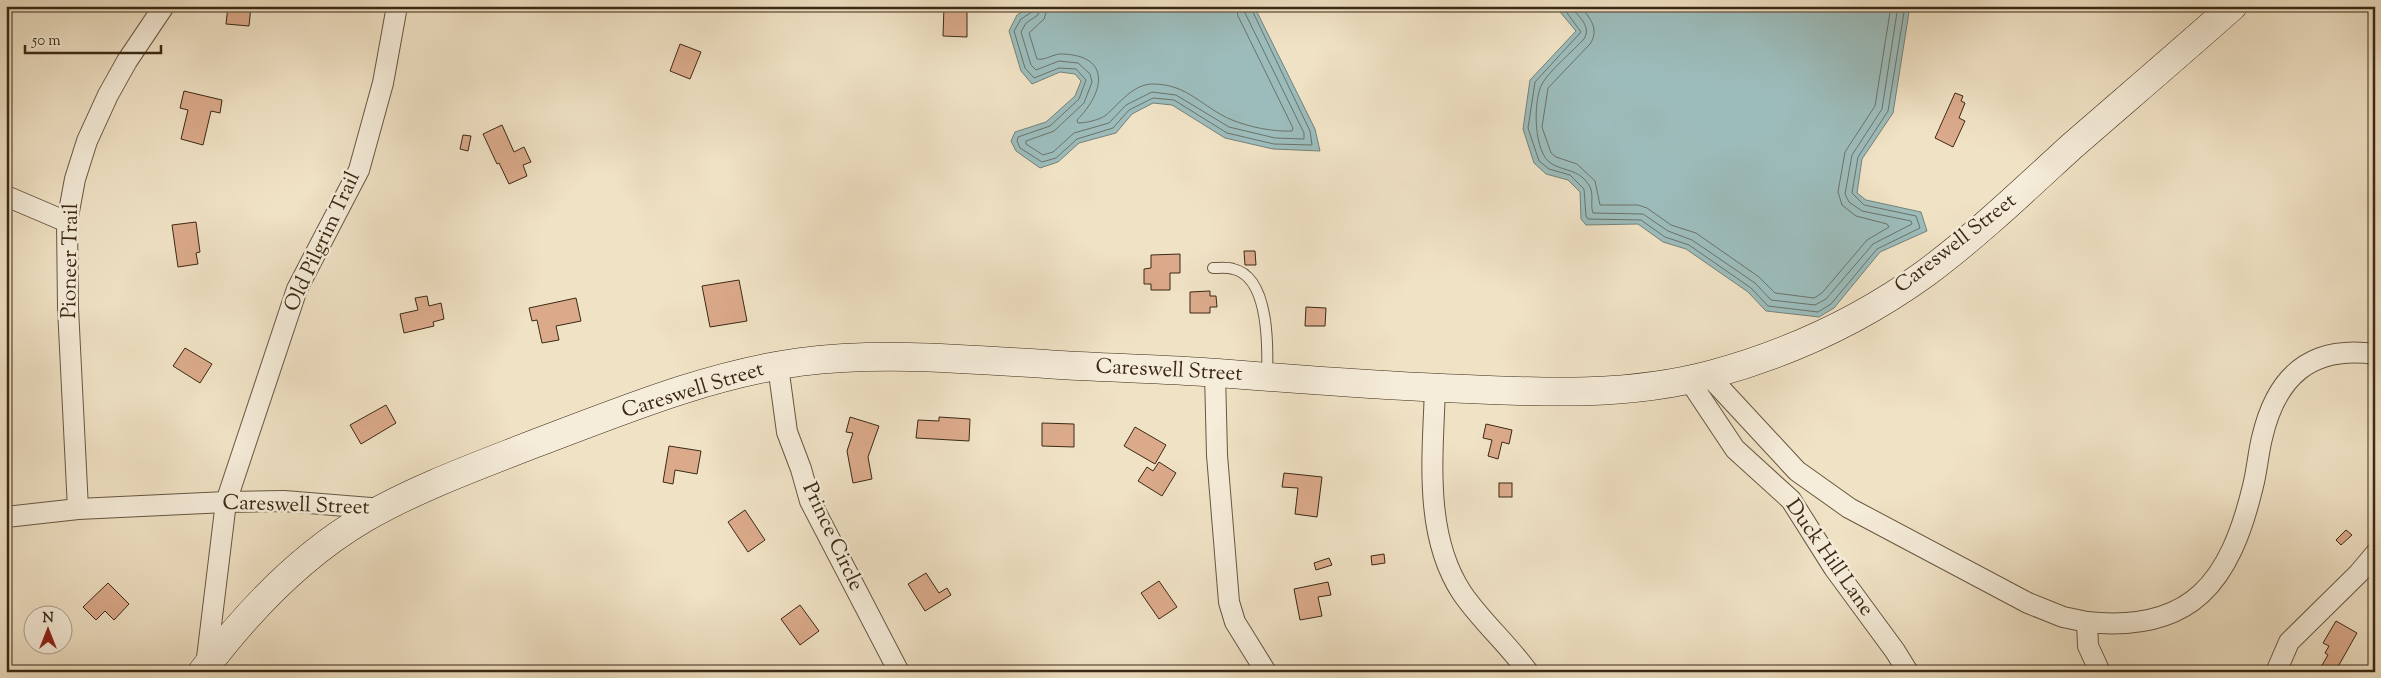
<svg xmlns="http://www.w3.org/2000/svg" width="2381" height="678" viewBox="0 0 2381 678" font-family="'Sorts Mill Goudy',serif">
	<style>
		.water { fill: #9cbcbb; stroke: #758179 }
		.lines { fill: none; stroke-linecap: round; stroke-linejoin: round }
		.shore { stroke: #6c7268; stroke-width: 1 }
		.building { fill: #dbaa8b; stroke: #3b2915 }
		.lane-casing { stroke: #685741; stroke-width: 12 }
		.street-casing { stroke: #685741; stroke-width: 22 }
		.secondary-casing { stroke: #3b2915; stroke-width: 29 }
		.lane { stroke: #f5ecd9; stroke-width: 10 }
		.street { stroke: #f5ecd9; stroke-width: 20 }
		.secondary { stroke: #f5ecd9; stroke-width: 28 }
		.labels { text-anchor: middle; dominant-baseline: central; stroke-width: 5; stroke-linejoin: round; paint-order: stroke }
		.street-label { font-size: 21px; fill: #3b2915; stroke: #f5ecd9 }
	</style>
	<rect width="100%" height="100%" fill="#f0e2c5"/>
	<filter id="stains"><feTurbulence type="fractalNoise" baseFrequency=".004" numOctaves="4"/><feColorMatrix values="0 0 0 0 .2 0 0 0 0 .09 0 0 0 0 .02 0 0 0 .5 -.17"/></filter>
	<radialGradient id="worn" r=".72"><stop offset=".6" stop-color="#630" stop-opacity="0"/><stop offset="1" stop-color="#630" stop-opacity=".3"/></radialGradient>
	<!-- water -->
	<g class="water">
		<path d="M1033,6H1254L1315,129L1320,151L1273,149L1225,138L1172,105L1153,103L1132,114L1116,133L1079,143L1058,162L1040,168L1016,151L1011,141L1015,132L1046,122L1075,96L1081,81L1075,74L1060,72L1032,84L1021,71L1009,31L1017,15Z"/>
		<path d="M1555,6H1910L1893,113L1862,159L1857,193L1866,200L1921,212L1927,231L1880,252L1834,308L1819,317L1766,311L1748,292L1686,249L1663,242L1638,224L1586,225L1581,219L1580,192L1568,180L1546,174L1534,163L1523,129L1530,80L1576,31Z"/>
	</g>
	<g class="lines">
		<!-- shore -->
		<g class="shore">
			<path d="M1034,6L1032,12L1021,19L1014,31L1025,68L1034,78L1059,68L1076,69L1086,80L1079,99L1050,126L1018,137L1017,141L1020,148L1042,162L1056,158L1077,139L1113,128L1129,110L1153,98L1174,100L1227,133L1274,144L1312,145L1310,131L1250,6"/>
			<path d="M1040,6L1038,15L1026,23L1021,32L1031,65L1036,70L1059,61L1078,63L1090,74L1092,82L1084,103L1054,131L1026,141V144L1043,155L1053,152L1074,133L1109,123L1126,105L1152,92L1176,95L1229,127L1275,138L1304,139V133L1245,13L1244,6"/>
			<path d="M1048,6L1044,19L1029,33L1037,59C1045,61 1054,53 1063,54C1112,56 1104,93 1077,120L1078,123C1085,123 1100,120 1106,115C1120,103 1133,84 1153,84C1188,84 1203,108 1232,120C1249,127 1274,132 1292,131L1293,128L1238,16L1236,6"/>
			<path d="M1562,6L1581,32L1535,82L1528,128L1539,161L1549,169L1570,175L1584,189L1586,216L1588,219L1641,220L1665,237L1689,245L1751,288L1768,306L1818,312L1831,304L1877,249L1920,228L1916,216L1864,205L1852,193L1858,157L1888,111L1905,6"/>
			<path d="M1570,6C1578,16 1592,26 1584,39C1573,51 1549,71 1542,84C1533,100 1533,154 1552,164C1566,172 1580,169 1590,187C1594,195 1590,205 1593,213L1643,214L1668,231L1692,240L1755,283L1771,300L1815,305L1826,299L1873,244L1912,224L1911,221L1862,211L1849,202L1845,194L1852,155L1882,109L1898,6"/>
			<path d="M1580,6C1590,18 1600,29 1590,44L1548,88L1542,127L1551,153L1556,157L1577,164L1595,181L1600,205H1638L1647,208L1671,225L1696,233L1759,277L1775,293L1814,298L1822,293L1867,240L1889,227L1887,224L1856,216L1842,205L1838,192L1845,152L1875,106L1891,6"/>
		</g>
	</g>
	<!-- building -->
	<g class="building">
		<path d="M228,6H251L249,26L226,24Z"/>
		<path d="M944,6H967V37L943,36Z"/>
		<path d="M680,44L701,52L690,79L670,71Z"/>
		<path d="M184,91L222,100L220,113L211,111L203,145L181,139L188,110L180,108Z"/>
		<path d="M1955,93L1963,96L1961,101L1965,103L1959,118L1965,121L1953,147L1935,138Z"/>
		<path d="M502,125L514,152L524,147L531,162L523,165L527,176L509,184L499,163L497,164L483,134Z"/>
		<path d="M463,135L471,136L468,151L460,149Z"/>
		<path d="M196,222L200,252L196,253L198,264L178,267L172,225Z"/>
		<path d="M1244,251H1255L1256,265H1245Z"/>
		<path d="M1180,254V273H1170V290H1151V284H1144V269L1151,268V255Z"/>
		<path d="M739,280L747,321L710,327L702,286Z"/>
		<path d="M1210,291V296H1216L1217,307H1210V313H1190V292Z"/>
		<path d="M427,296L429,306L441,303L444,319L433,322L434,326L404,333L400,314L418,310L415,298Z"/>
		<path d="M576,298L581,321L556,326L559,340L542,343L537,320L532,321L529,308Z"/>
		<path d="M1306,307L1326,308L1325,326H1305Z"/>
		<path d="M185,348L212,364L200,383L173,366Z"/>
		<path d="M386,405L396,423L361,444L350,425Z"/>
		<path d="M850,417L879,426L868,457L872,479L853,483L847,451L853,433L846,432Z"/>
		<path d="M939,417L970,419L969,441L916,438L918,420L939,421Z"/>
		<path d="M1042,423L1074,424V447L1042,446Z"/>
		<path d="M1486,424L1512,430L1509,444L1502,442L1498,459L1488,456L1492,440L1483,438Z"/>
		<path d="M1135,427L1166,445L1155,464L1124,446Z"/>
		<path d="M669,446L701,451L697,474L675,470L673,484L663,482Z"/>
		<path d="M1159,462L1176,473L1162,496L1138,481L1147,467L1153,471Z"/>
		<path d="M1284,473L1322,477L1317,517L1295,514L1298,488L1282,487Z"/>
		<rect x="1499" y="483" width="13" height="14"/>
		<path d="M745,510L765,540L748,552L728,522Z"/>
		<path d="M2346,530L2352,535L2341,545L2336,540Z"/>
		<path d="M1384,554L1385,563L1372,565L1371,556Z"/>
		<path d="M1329,558L1332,565L1316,570L1314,563Z"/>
		<path d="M926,573L939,593L947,588L951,595L925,611L908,584Z"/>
		<path d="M1159,581L1177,607L1159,619L1141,593Z"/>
		<path d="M1328,582L1331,595L1318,597L1322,616L1300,620L1294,589Z"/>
		<path d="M108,583L129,604L114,620L105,611L96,620L83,607Z"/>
		<path d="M800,605L819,631L800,645L781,619Z"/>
		<path d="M2336,621L2357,633L2335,672H2318L2328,655L2325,653L2329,646L2323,643Z"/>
	</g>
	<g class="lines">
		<defs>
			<path id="lane" d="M1213,268C1219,268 1227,267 1233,269C1270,277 1268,349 1267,377"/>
			<g id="street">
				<path d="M6,196L67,222"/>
				<path d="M778,366L787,432L801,469L810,501L899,672"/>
				<path d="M1215,373L1217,455L1229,602L1235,622L1266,672"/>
				<path d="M1708,375L1797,471L1849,508L2028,603L2063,617L2087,622"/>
				<path d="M1689,380L1735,449L1791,500L1834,568L1895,651L1908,672"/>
				<path d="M1435,388C1433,454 1423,534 1462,593C1481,621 1508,644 1528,672"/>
				<path d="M78,509L68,308L67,222L75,179L87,141L108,95L127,61L164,6"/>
				<path d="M6,517L78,509L226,502L284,501L383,509"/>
				<path d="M206,666L226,502L297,289L359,170L383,83L397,6"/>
				<path d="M2100,672L2088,646L2087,622C2192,633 2230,582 2253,486C2257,471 2258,454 2262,438C2276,377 2310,345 2375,354"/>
				<path d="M2276,672L2289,642L2359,573L2375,554"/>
			</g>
			<path id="secondary" d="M202,672C247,612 300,556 365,518C417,488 475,467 531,445C619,412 706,375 800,362C886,351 974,360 1060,365C1112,368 1165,369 1218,373C1293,379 1368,385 1443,388C1534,392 1624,398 1713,374C1790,353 1861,320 1926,273C1977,235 2024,190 2071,147C2125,100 2179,54 2233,6"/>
		</defs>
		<!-- lane casing -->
		<use href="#lane" class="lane-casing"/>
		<!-- street casing -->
		<use href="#street" class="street-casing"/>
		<!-- secondary casing -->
		<use href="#secondary" class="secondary-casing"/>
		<!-- lane -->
		<use href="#lane" class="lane"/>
		<!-- street -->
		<use href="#street" class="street"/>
		<!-- secondary -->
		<use href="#secondary" class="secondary"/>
	</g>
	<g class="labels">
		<!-- street labels -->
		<g class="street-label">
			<text transform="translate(323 242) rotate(-65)">Old Pilgrim Trail</text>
			<text transform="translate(1956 244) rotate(-38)">Careswell Street</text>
			<text transform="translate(71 261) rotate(-89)">Pioneer Trail</text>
			<text transform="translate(1169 371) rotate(3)">Careswell Street</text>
			<text transform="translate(693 391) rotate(-17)">Careswell Street</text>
			<text transform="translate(296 506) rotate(2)">Careswell Street</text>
			<text transform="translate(832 537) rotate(65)">Prince Circle</text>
			<text transform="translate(1829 558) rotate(55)">Duck Hill Lane</text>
		</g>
	</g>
	<!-- margin -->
	<rect width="2381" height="678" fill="none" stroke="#f0e2c5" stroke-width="25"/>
	<rect x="8" y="8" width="2366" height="663" fill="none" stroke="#3b2915" stroke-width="2.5"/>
	<rect x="12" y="12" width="2356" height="653" fill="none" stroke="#3b2915"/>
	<!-- north arrow -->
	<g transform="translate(48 630)"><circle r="24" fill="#f5ecd9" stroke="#ab9e8b"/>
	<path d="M0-4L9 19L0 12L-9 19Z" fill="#8f2418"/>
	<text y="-8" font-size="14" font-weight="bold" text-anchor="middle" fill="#3b2915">N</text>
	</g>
	<!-- scale -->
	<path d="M25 45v8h136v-8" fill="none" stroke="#3b2915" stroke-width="2.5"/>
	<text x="32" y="45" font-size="15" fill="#3b2915" stroke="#f5ecd9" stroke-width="4" paint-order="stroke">50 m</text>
	<rect width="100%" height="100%" filter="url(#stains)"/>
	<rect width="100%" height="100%" fill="url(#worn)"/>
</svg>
